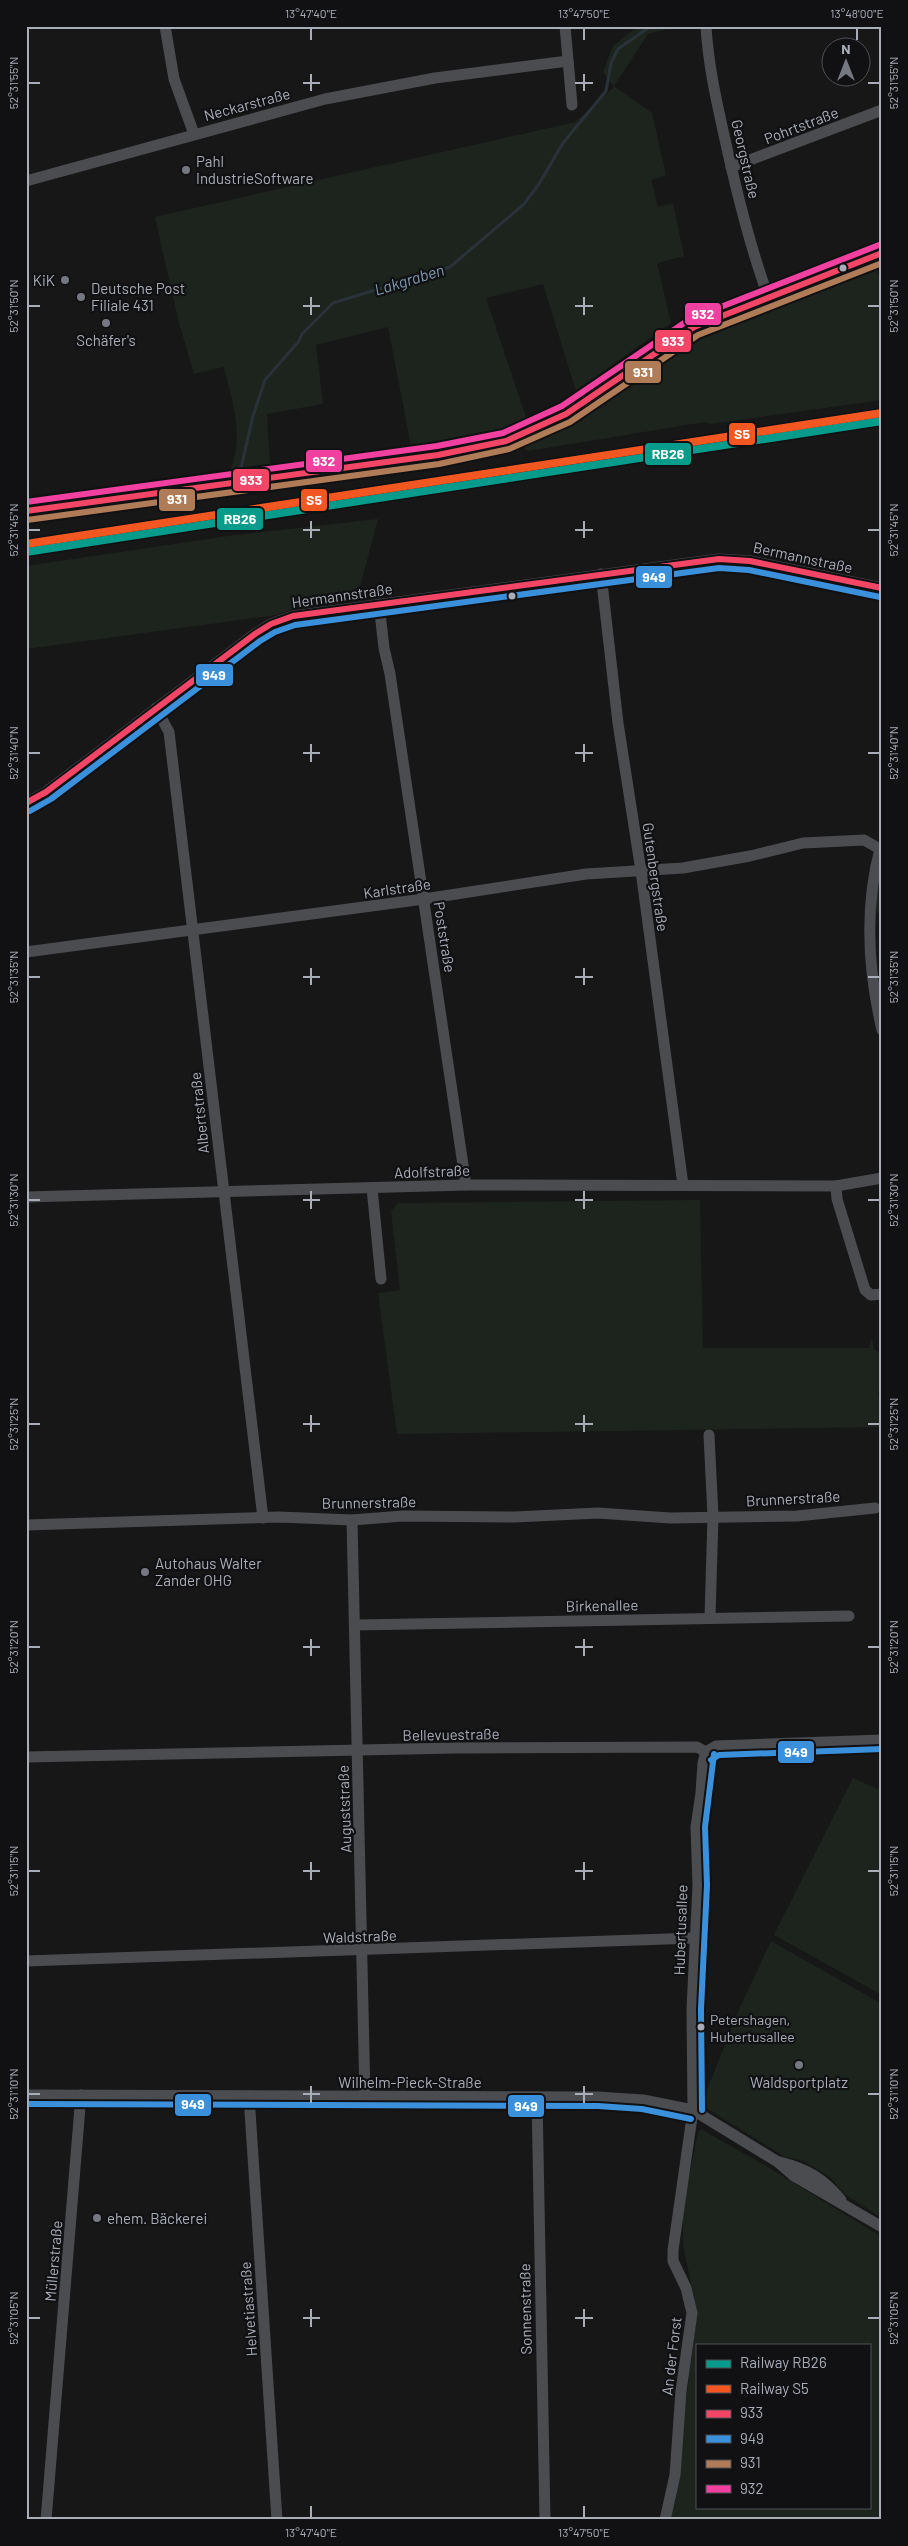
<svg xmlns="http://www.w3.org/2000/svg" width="908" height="2546" viewBox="0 0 908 2546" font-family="Barlow,sans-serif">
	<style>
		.green { fill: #1d241e; fill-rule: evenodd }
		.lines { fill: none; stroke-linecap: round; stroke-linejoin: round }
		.stream { stroke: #2a3239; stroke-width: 3 }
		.minor { stroke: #4b4c50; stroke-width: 11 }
		.bus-1-casing { stroke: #111113; stroke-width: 10 }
		.bus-2-casing { stroke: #111113; stroke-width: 10 }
		.bus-3-casing { stroke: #111113; stroke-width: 10 }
		.bus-4-casing { stroke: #111113; stroke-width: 10 }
		.bus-1 { stroke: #f34667; stroke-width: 6 }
		.bus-2 { stroke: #3a90db; stroke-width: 6 }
		.bus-3 { stroke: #b07c57; stroke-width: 6 }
		.bus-4 { stroke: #f240a1; stroke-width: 6 }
		.rail-1-casing { stroke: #111113; stroke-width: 11 }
		.rail-2-casing { stroke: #111113; stroke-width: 11 }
		.rail-1 { stroke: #069b8b; stroke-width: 8 }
		.rail-2 { stroke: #f25721; stroke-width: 8 }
		.ticks { fill: none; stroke: #a8adb8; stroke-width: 2 }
		.poi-dot { fill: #757880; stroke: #111113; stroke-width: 2 }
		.bus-dot { fill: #a8adb8; stroke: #111113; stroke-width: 2 }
		.labels { text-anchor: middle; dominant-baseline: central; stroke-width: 4.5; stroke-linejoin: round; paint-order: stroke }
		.bus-label { font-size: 14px; fill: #a8adb8; stroke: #111113; text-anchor: start }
		.street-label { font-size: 15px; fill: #a8adb8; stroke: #111113 }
		.poi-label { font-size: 15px; fill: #a8adb8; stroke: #111113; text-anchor: start }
		.water-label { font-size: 16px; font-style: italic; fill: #7f9bb3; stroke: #111113 }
		.line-badge { stroke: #111113; stroke-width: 2 }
		.badge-label { font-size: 14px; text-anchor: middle; font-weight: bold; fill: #fff }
		.neatline { fill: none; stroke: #a8adb8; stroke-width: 2 }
		.ticks-label { font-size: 12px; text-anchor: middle; fill: #a8adb8 }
	</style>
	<rect width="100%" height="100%" fill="#171717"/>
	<!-- green -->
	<g class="green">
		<path d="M638,26H677L648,34L614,86L652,113L666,175L651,180L658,207L673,203L684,256L657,263L671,323L576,391L543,284L486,298L527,420L501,430L411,446L388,327L316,345L323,404L267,414L270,464L230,470C245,436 232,401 224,367L194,374L179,323L155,217L575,122L614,87L603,72L613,46Z"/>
		<path d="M875,268L882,279V400L711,424L705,422L528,451L522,447L524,441L562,422L686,337L717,322Z"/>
		<path d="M378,519L357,598L300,606L277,615L26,649V566L228,536Z"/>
		<path d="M882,868V912L876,913V885Z"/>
		<path d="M700,1200L703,1348H869L872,1338L874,1350L882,1354V1393L878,1391L882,1427L397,1434L378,1293L400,1290L391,1211L398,1203Z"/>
		<path d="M853,1778L882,1791V1995L774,1935Z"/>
		<path d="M771,1941L882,2004V2218L844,2194L831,2178L804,2161L785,2157L703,2106L706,2092L741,2005Z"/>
		<path d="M701,2129L771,2169L882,2237V2520H671L697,2312L683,2245V2208L698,2132ZM697,2345H869V2507H697Z"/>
	</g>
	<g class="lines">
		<!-- stream -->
		<path class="stream" d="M241,468L253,416L265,380L299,341L302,334L333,303L450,267L524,204L539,184L563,143L606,91L611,63L618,49L651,26"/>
		<!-- minor -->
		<g class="minor">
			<path d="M165,26L174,79L194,134"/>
			<path d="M565,26L572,105"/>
			<path d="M706,26C708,63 716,99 724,135C736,190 749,244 768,296"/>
			<path d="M731,167L882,110"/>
			<path d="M26,181L325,99L435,78L568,61"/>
			<path d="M26,511L438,455L506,441L566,414L694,327L882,253"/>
			<path d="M601,574L618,723L641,871L683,1185"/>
			<path d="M379,604L384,648L390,674L466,1185"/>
			<path d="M156,708L169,732L263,1518"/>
			<path d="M26,803L46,792L255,634L271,624L293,616L719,559L750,561L882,588"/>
			<path d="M880,849C864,909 868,970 882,1030"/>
			<path d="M26,952L424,899L586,874L683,868L750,856L803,843L864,840L880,849"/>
			<path d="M836,1186L837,1199L865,1290L871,1295L882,1294"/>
			<path d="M372,1188L381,1279"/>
			<path d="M26,1197L466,1185L836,1186L882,1178"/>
			<path d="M709,1435L713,1516L710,1618"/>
			<path d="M352,1520L365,2097"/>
			<path d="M26,1525L279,1517L352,1520L403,1516L515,1517L598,1513L670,1518L797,1516L875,1508"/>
			<path d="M356,1625L849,1616"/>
			<path d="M706,1752L716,1746L882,1740"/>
			<path d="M26,1757L455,1748L697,1747L706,1752"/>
			<path d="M26,1961L695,1938"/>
			<path d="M26,2095L598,2097L643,2100L693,2110L778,2162L794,2176L882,2227"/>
			<path d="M249,2096L277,2520"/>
			<path d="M537,2097L545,2520"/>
			<path d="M780,2162C807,2169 823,2178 841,2200"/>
			<path d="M46,2520L81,2095"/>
			<path d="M665,2520L675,2475L681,2391L692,2313L686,2288L673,2261V2250L693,2110L692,2009L698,1885L696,1827L701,1793L703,1763L706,1752"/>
		</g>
		<defs>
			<g id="bus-1">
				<path d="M26,511L438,455L506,441L566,414L694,327L882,253"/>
				<path d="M26,803L46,792L255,634L271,624L293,616L719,559L750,561L882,588"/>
			</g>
			<g id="bus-2">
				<path d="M30,811L51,799L260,641L275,632L295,625L719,568L749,570L880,597"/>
				<path d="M711,1760L719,1755L882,1749"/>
				<path d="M26,2104L598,2106L642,2109L691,2119"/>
				<path d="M702,2110L701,2009L707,1885L705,1827L714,1754"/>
			</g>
			<path id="bus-3" d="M27,520L439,464L509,449L570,422L698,335L882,263"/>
			<path id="bus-4" d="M26,502L437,446L503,433L562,406L690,319L879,245"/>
		</defs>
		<!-- bus-1 casing -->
		<use href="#bus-1" class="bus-1-casing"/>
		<!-- bus-2 casing -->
		<use href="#bus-2" class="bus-2-casing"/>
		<!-- bus-3 casing -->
		<use href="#bus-3" class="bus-3-casing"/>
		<!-- bus-4 casing -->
		<use href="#bus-4" class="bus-4-casing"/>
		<!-- bus-1 -->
		<use href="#bus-1" class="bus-1"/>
		<!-- bus-2 -->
		<use href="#bus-2" class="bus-2"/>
		<!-- bus-3 -->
		<use href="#bus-3" class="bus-3"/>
		<!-- bus-4 -->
		<use href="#bus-4" class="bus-4"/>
		<defs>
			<path id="rail-1" d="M26,552L882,421"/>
			<path id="rail-2" d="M26,544L882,413"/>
		</defs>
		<!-- rail-1 casing -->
		<use href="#rail-1" class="rail-1-casing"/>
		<!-- rail-2 casing -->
		<use href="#rail-2" class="rail-2-casing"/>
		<!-- rail-1 -->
		<use href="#rail-1" class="rail-1"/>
		<!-- rail-2 -->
		<use href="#rail-2" class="rail-2"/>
	</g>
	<!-- ticks -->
	<path class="ticks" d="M311,28V40M584,28V40M857,28V40M311,74V91M584,74V91M28,83H40M303,83H320M575,83H593M868,83H880M311,297V315M584,297V315M28,306H40M303,306H320M575,306H593M868,306H880M311,521V538M584,521V538M28,530H40M303,530H320M575,530H593M868,530H880M311,744V762M584,744V762M28,753H40M303,753H320M575,753H593M868,753H880M311,968V985M584,968V985M28,977H40M303,977H320M575,977H593M868,977H880M311,1191V1209M584,1191V1209M28,1200H40M303,1200H320M575,1200H593M868,1200H880M311,1415V1432M584,1415V1432M28,1424H40M303,1424H320M575,1424H593M868,1424H880M311,1639V1656M584,1639V1656M28,1647H40M303,1647H320M575,1647H593M868,1647H880M311,1862V1880M584,1862V1880M28,1871H40M303,1871H320M575,1871H593M868,1871H880M311,2086V2103M584,2086V2103M28,2094H40M303,2094H320M575,2094H593M868,2094H880M311,2309V2327M584,2309V2327M28,2318H40M303,2318H320M575,2318H593M868,2318H880M311,2506V2518M584,2506V2518"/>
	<!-- markers -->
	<g class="poi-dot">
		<circle cx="186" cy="170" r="5"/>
		<circle cx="65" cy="280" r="5"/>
		<circle cx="81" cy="297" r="5"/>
		<circle cx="106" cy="323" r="5"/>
		<circle cx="145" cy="1572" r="5"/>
		<circle cx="799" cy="2065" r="5"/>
		<circle cx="97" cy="2218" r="5"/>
	</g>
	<g class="bus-dot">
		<circle cx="843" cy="268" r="4.5"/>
		<circle cx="512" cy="596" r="4.5"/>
		<circle cx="701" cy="2027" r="4.5"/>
	</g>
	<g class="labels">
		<!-- bus labels -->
		<g class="bus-label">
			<text x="710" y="2019">Petershagen,<tspan x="710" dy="17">Hubertusallee</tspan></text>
		</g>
		<!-- street labels -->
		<g class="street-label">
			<text transform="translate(247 104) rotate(-15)">Neckarstraße</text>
			<text transform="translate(801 125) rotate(-21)">Pohrtstraße</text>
			<text transform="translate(746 159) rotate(77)">Georgstraße</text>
			<text transform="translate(803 557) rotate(12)">Bermannstraße</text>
			<text transform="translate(342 595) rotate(-8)">Hermannstraße</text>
			<text transform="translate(656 877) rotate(82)">Gutenbergstraße</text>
			<text transform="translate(397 888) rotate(-8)">Karlstraße</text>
			<text transform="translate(445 937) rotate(81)">Poststraße</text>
			<text transform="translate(199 1113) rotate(-96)">Albertstraße</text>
			<text transform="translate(432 1171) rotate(-2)">Adolfstraße</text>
			<text transform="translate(793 1498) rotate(-3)">Brunnerstraße</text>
			<text transform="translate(369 1502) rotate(-1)">Brunnerstraße</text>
			<text transform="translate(602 1605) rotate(-1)">Birkenallee</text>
			<text transform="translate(451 1734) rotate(-1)">Bellevuestraße</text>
			<text transform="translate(344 1809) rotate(-92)">Auguststraße</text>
			<text transform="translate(680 1930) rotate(-88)">Hubertusallee</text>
			<text transform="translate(360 1936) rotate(-2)">Waldstraße</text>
			<text x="410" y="2082">Wilhelm-Pieck-Straße</text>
			<text transform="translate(53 2261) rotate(-85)">Müllerstraße</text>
			<text transform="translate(248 2309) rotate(-94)">Helvetiastraße</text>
			<text transform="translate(525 2309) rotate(-91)">Sonnenstraße</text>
			<text transform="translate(671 2356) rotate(-83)">An der Forst</text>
		</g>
		<!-- poi labels -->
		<g class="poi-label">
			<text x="196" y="161">Pahl<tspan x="196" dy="17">IndustrieSoftware</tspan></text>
			<text x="55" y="280" text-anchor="end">KiK</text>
			<text x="91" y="288">Deutsche Post<tspan x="91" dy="17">Filiale 431</tspan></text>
			<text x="106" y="340" text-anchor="middle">Schäfer's</text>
			<text x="155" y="1563">Autohaus Walter<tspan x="155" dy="17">Zander OHG</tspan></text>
			<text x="799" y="2082" text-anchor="middle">Waldsportplatz</text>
			<text x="107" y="2218">ehem. Bäckerei</text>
		</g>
		<!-- water labels -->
		<g class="water-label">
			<text transform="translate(409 279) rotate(-17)">Lakgraben</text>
		</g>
	</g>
	<g class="line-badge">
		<rect x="684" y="302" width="38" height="24" rx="5" fill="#f240a1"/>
		<rect x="654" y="329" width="38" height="24" rx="5" fill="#f34667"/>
		<rect x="624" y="360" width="38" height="24" rx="5" fill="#b07c57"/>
		<rect x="728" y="422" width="28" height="24" rx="5" fill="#f25721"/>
		<rect x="644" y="442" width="48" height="24" rx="5" fill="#069b8b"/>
		<rect x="305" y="449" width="38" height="24" rx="5" fill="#f240a1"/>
		<rect x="232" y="468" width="38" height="24" rx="5" fill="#f34667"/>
		<rect x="158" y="488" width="38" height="24" rx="5" fill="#b07c57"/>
		<rect x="300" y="488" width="28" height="24" rx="5" fill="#f25721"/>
		<rect x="216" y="507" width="48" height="24" rx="5" fill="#069b8b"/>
		<rect x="635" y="565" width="38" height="24" rx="5" fill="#3a90db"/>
		<rect x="195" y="663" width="39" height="24" rx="5" fill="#3a90db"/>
		<rect x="777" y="1740" width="38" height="24" rx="5" fill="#3a90db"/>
		<rect x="174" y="2093" width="38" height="24" rx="5" fill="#3a90db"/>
		<rect x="507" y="2094" width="38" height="24" rx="5" fill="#3a90db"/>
	</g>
	<g class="badge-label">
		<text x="703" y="319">932</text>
		<text x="673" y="346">933</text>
		<text x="643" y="377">931</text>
		<text x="742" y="439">S5</text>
		<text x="668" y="459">RB26</text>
		<text x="324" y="466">932</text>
		<text x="251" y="485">933</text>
		<text x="177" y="504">931</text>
		<text x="314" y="505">S5</text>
		<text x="240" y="524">RB26</text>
		<text x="654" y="582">949</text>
		<text x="214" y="680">949</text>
		<text x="796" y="1757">949</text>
		<text x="193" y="2109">949</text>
		<text x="526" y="2111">949</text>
	</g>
	<!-- border -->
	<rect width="908" height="2546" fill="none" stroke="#111113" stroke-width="55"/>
	<!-- legend -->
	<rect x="696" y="2344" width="175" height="165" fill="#111113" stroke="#4d4f55"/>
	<rect x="706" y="2360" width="25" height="8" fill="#069b8b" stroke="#4d4f55"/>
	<text x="740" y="2368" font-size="15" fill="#a8adb8">Railway RB26</text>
	<rect x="706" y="2385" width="25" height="8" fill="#f25721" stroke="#4d4f55"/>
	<text x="740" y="2394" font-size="15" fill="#a8adb8">Railway S5</text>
	<rect x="706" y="2410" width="25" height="8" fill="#f34667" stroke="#4d4f55"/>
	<text x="740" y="2418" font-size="15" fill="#a8adb8">933</text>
	<rect x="706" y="2435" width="25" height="8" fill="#3a90db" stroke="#4d4f55"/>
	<text x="740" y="2444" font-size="15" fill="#a8adb8">949</text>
	<rect x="706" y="2460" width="25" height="8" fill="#b07c57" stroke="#4d4f55"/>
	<text x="740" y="2468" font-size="15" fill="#a8adb8">931</text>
	<rect x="706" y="2485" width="25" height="8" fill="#f240a1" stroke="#4d4f55"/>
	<text x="740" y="2494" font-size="15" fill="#a8adb8">932</text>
	<!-- north arrow -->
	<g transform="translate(846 62)"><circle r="24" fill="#111113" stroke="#4d4f55"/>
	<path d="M0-4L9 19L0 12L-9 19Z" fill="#757880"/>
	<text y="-8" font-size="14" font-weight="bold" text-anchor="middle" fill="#a8adb8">N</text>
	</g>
	<rect x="28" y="28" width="852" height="2490" class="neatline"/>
	<g class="ticks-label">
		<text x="311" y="18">13°47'40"E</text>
		<text x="584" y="18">13°47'50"E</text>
		<text x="857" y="18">13°48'00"E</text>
		<text transform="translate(14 83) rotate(-90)" y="4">52°31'55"N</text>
		<text transform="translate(894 83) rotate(-90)" y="4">52°31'55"N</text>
		<text transform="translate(14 306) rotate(-90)" y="4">52°31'50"N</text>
		<text transform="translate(894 306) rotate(-90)" y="4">52°31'50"N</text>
		<text transform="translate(14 530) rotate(-90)" y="4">52°31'45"N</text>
		<text transform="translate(894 530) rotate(-90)" y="4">52°31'45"N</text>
		<text transform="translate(14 753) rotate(-90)" y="4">52°31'40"N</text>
		<text transform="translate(894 753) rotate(-90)" y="4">52°31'40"N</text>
		<text transform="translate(14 977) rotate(-90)" y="4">52°31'35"N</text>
		<text transform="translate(894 977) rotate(-90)" y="4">52°31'35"N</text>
		<text transform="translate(14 1200) rotate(-90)" y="4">52°31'30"N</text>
		<text transform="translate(894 1200) rotate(-90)" y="4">52°31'30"N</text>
		<text transform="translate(14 1424) rotate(-90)" y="4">52°31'25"N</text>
		<text transform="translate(894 1424) rotate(-90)" y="4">52°31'25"N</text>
		<text transform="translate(14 1647) rotate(-90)" y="4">52°31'20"N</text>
		<text transform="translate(894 1647) rotate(-90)" y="4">52°31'20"N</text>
		<text transform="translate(14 1871) rotate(-90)" y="4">52°31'15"N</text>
		<text transform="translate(894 1871) rotate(-90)" y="4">52°31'15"N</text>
		<text transform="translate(14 2094) rotate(-90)" y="4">52°31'10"N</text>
		<text transform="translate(894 2094) rotate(-90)" y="4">52°31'10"N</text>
		<text transform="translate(14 2318) rotate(-90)" y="4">52°31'05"N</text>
		<text transform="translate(894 2318) rotate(-90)" y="4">52°31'05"N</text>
		<text x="311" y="2537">13°47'40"E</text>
		<text x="584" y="2537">13°47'50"E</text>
	</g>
</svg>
